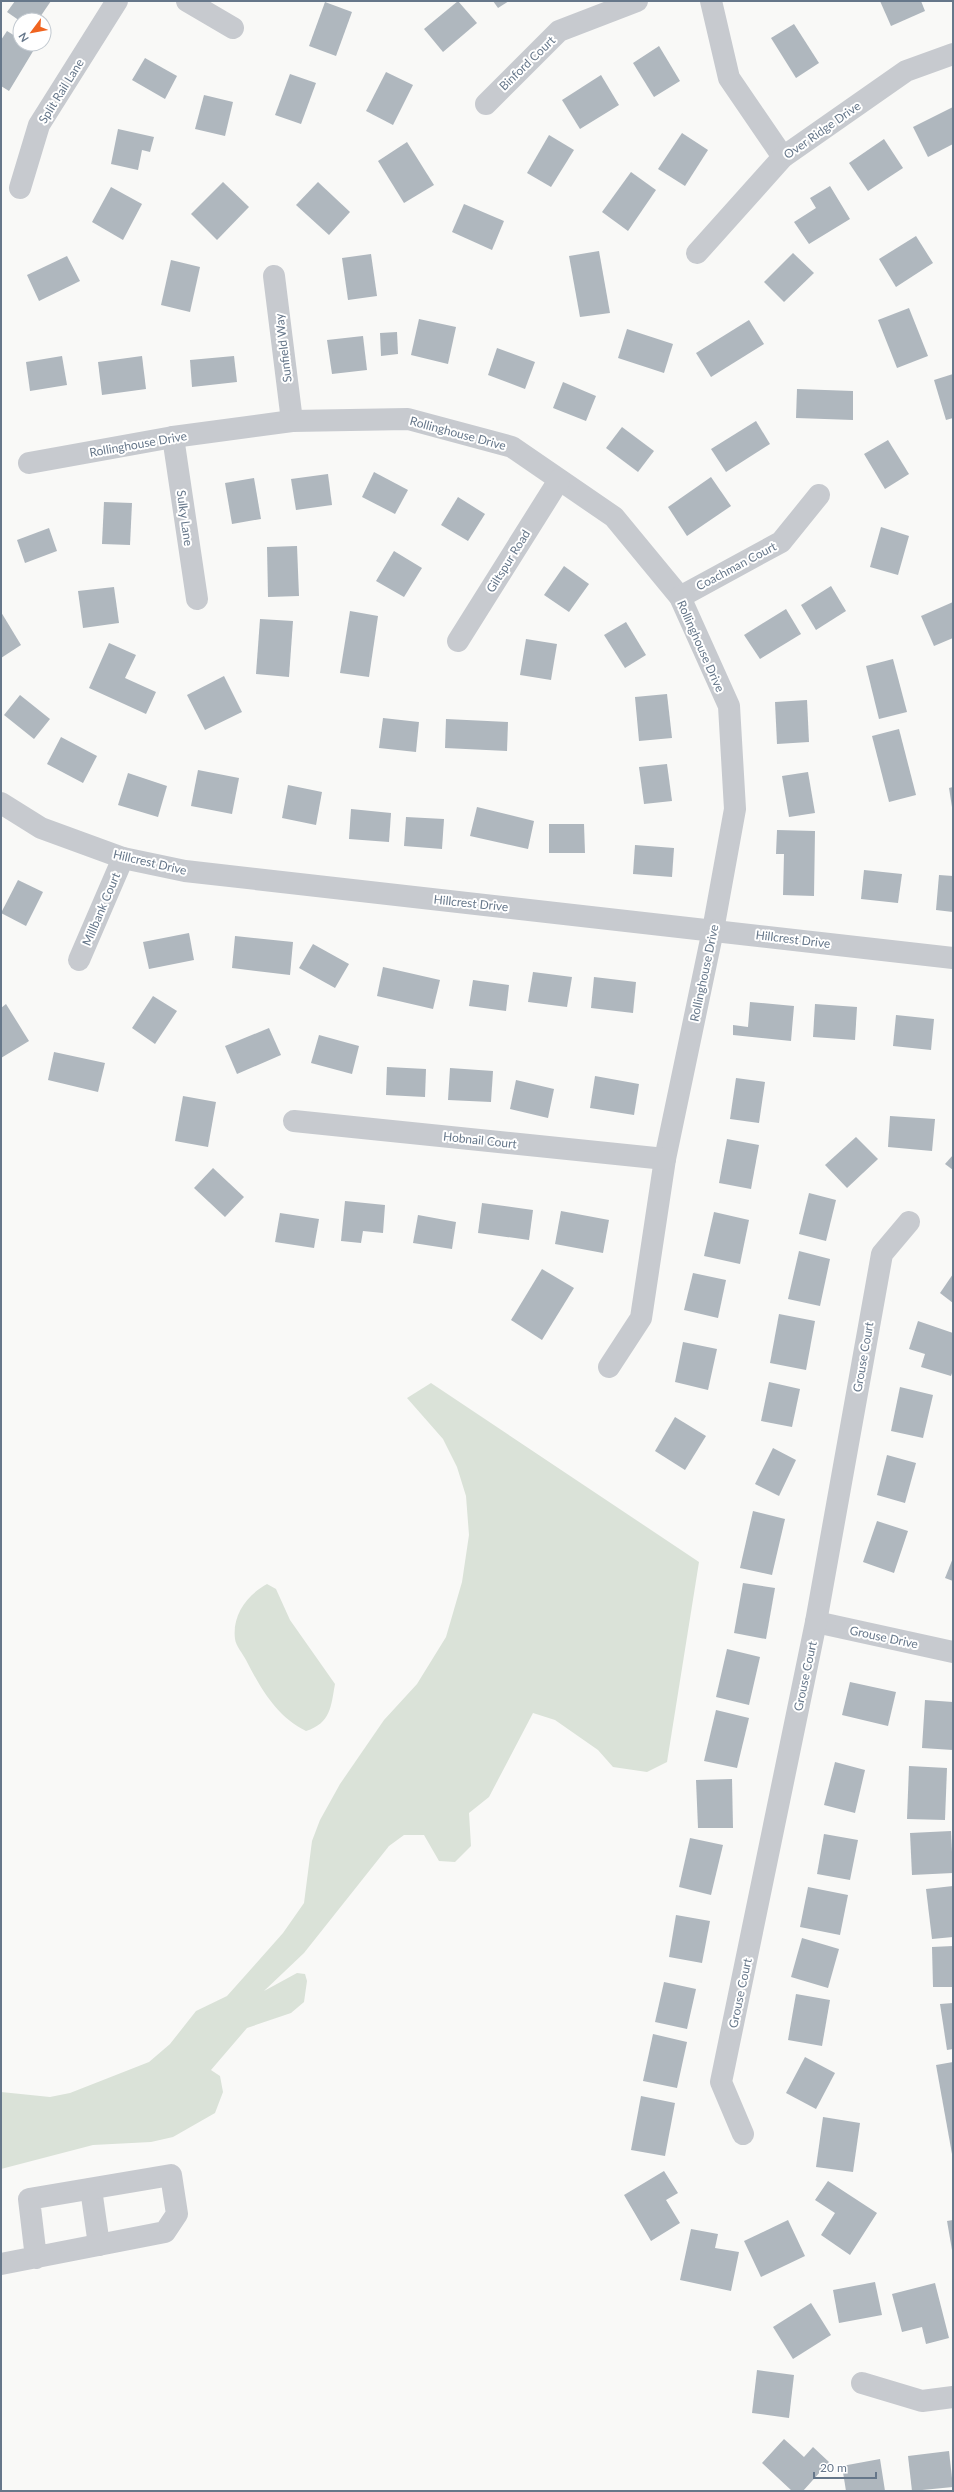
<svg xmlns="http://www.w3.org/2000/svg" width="954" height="2492" viewBox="0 0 954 2492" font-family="Lato,sans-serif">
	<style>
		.green { fill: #dae2d8 }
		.building { fill: #afb7be }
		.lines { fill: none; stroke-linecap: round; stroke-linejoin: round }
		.minor { stroke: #c7cacf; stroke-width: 22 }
		.labels { text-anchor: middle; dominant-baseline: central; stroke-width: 4; stroke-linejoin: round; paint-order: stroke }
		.street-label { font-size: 12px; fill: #66778a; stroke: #fff }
	</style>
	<rect width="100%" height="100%" fill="#f9f9f7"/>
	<!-- green -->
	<g class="green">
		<path d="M431,1383L699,1562L667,1762L647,1772L613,1767L598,1750L555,1720L533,1713L489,1797L469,1813L471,1846L455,1862L439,1861L424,1835H404L389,1846L304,1953L264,1991L297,1973L305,1974L307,1981L304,2002L291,2013L247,2028L211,2070L220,2076L223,2092L215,2113L173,2137L151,2142L93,2145L1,2169V2092L50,2097L70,2093L149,2062L170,2044L196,2011L227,1996L283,1933L304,1903L312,1841L320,1820L340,1784L384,1720L417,1684L446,1637L462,1582L469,1535L466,1496L457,1467L443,1439L407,1398Z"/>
		<path d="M267,1584L276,1589L290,1620L335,1684C331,1706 331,1723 306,1731C276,1716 261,1689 246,1660C243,1654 236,1646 235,1639C232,1615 247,1595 267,1584Z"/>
	</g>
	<!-- building -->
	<g class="building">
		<path d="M15,1H51L38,20L20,21L7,12Z"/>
		<path d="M458,1L477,23L443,52L424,29Z"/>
		<path d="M493,1H509L498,8Z"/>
		<path d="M880,1H921L925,11L891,26Z"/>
		<path d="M325,2L352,12L336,56L309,46Z"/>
		<path d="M794,24L819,63L796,78L771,38Z"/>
		<path d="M7,31L20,39V44H28L35,48L9,91L1,86V40Z"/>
		<path d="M659,46L680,81L654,97L633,63Z"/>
		<path d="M145,58L177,76L165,99L132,80Z"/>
		<path d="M386,72L413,85L393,125L366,111Z"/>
		<path d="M290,74L316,83L301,124L275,115Z"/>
		<path d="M601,75L619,105L580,129L562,100Z"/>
		<path d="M204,95L233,102L225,136L195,129Z"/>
		<path d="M953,107V144L928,157L913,127Z"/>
		<path d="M118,129L154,137L150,152L142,150L138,170L111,164Z"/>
		<path d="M682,133L708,150L685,186L658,169Z"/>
		<path d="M549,135L574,150L551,187L527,173Z"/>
		<path d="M884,139L903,168L868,191L849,163Z"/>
		<path d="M407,142L434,185L404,203L378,161Z"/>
		<path d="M631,172L656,190L628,231L602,212Z"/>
		<path d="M223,182L249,207L217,240L191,214Z"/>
		<path d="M318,182L350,212L329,235L296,205Z"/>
		<path d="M830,186L850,219L809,244L794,222L816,208L810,198Z"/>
		<path d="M111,187L142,204L123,240L92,222Z"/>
		<path d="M464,204L504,221L492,250L452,232Z"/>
		<path d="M916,236L933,263L896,287L879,259Z"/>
		<path d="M599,251L610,313L580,317L569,256Z"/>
		<path d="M793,253L814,273L784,302L764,282Z"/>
		<path d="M371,254L377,296L348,300L342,258Z"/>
		<path d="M67,256L80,281L39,301L27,275Z"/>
		<path d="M171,260L200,267L190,312L161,305Z"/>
		<path d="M909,308L928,356L897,368L878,320Z"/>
		<path d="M419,319L456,327L448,364L411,355Z"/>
		<path d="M749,320L764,344L711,377L696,353Z"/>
		<path d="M627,329L673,344L664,373L618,358Z"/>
		<path d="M397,332L398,354L381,356L380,333Z"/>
		<path d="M363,336L367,370L332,374L327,340Z"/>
		<path d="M497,348L535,362L525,389L488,375Z"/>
		<path d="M62,356L67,385L30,391L26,362Z"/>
		<path d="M142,356L146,389L102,395L98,362Z"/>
		<path d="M234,356L237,382L192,387L190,360Z"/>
		<path d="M953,374V418L946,420L934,380Z"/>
		<path d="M563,382L596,396L586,421L553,408Z"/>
		<path d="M797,389L853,391V420L796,418Z"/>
		<path d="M756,421L770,444L726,472L711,449Z"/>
		<path d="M622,427L654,451L638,472L606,448Z"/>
		<path d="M888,440L909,474L885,489L864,454Z"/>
		<path d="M374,472L408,490L395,514L362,497Z"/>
		<path d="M328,474L332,505L296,510L291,479Z"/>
		<path d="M711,477L731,506L687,536L668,507Z"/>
		<path d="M254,478L261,519L232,524L225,483Z"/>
		<path d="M458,497L485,514L468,541L441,525Z"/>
		<path d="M104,502L132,503L130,545L102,544Z"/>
		<path d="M881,527L909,536L898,575L870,567Z"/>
		<path d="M49,528L57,551L25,563L17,540Z"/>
		<path d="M297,546L299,596L268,597L267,547Z"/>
		<path d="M394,551L422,568L404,597L376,581Z"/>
		<path d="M564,566L589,584L569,612L544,595Z"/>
		<path d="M831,586L846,611L816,630L801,605Z"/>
		<path d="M114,587L119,623L83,628L78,591Z"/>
		<path d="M953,602V638L934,646L921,616Z"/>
		<path d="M786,609L801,634L760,659L744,635Z"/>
		<path d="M350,611L378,616L369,677L340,673Z"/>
		<path d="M1,612L21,645L1,658Z"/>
		<path d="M260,619L293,621L289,677L256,674Z"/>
		<path d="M626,622L646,655L625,668L604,635Z"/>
		<path d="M526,639L557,644L551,680L520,675Z"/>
		<path d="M109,643L136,655L125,678L156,692L146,714L89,688Z"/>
		<path d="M893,659L907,712L879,719L866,666Z"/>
		<path d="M224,676L242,712L205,730L187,695Z"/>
		<path d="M667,694L672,738L639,741L635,697Z"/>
		<path d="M20,695L50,719L34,739L4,715Z"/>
		<path d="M807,700L809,742L777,744L775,702Z"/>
		<path d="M383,718L419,722L416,752L379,748Z"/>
		<path d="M446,719L508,722L507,751L445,748Z"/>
		<path d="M899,729L916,795L889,802L872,736Z"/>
		<path d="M61,737L97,756L83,783L47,764Z"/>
		<path d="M667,764L672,801L644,804L639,767Z"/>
		<path d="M198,770L239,778L232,814L191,806Z"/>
		<path d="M808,772L815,813L789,817L782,776Z"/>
		<path d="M128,773L167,786L158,817L118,805Z"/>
		<path d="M288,785L322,792L316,825L282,818Z"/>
		<path d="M953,787V807H952L949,788Z"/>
		<path d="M477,807L534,821L528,849L470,836Z"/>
		<path d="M351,809L391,813L389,842L349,839Z"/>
		<path d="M406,817L444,819L442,849L404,846Z"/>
		<path d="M549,824H584L585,853H549Z"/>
		<path d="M777,830L815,831L814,896L783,895L784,854H776Z"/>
		<path d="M635,845L674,848L672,877L633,874Z"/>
		<path d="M864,870L902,874L898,903L861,899Z"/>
		<path d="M939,875L953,876V912L936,910Z"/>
		<path d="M18,880L43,892L26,926L1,913Z"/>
		<path d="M189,933L194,960L149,969L143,942Z"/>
		<path d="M235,936L293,942L290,975L232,968Z"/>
		<path d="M313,944L349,964L335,988L299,968Z"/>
		<path d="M383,967L440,980L433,1009L377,996Z"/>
		<path d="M533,972L572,977L567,1007L528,1002Z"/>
		<path d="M594,977L636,982L633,1013L591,1008Z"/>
		<path d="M473,980L509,985L506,1011L469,1006Z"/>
		<path d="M153,996L177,1011L155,1044L132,1028Z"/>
		<path d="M750,1002L794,1006L791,1041L733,1035V1025L748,1027Z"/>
		<path d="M6,1004L29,1041L1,1058V1008Z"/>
		<path d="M815,1004L857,1007L855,1040L813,1037Z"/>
		<path d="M896,1015L934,1019L931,1050L893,1046Z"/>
		<path d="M269,1028L281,1055L237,1074L225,1046Z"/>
		<path d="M319,1035L359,1046L352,1074L311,1063Z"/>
		<path d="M54,1052L105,1063L98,1092L48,1080Z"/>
		<path d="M387,1067L426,1069L425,1097L386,1095Z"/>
		<path d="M450,1068L493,1071L491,1102L448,1100Z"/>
		<path d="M595,1076L639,1084L634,1115L590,1108Z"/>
		<path d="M736,1078L765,1082L759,1123L730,1119Z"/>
		<path d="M516,1080L554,1089L548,1118L510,1109Z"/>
		<path d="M183,1096L216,1102L208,1147L175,1141Z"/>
		<path d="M890,1116L935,1119L932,1151L888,1147Z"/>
		<path d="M856,1137L878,1159L847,1188L825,1165Z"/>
		<path d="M727,1139L759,1145L751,1189L719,1183Z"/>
		<path d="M953,1155V1170L945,1164Z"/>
		<path d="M213,1168L244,1197L225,1217L194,1188Z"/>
		<path d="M809,1193L836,1200L826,1241L799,1234Z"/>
		<path d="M345,1201L385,1205L383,1233L363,1231L361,1243L341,1241Z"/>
		<path d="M482,1203L533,1210L529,1240L478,1233Z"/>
		<path d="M561,1211L609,1220L603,1253L555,1244Z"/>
		<path d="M714,1212L749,1220L740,1264L704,1256Z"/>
		<path d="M280,1213L319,1219L314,1248L275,1242Z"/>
		<path d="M418,1215L456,1222L452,1249L413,1243Z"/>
		<path d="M799,1251L830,1259L820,1306L788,1299Z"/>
		<path d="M542,1269L574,1288L542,1340L511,1320Z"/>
		<path d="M693,1273L726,1280L718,1318L684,1310Z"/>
		<path d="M953,1274V1303L940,1293Z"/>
		<path d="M779,1314L815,1321L806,1370L770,1363Z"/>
		<path d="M918,1321L953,1333V1370L951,1376L921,1367L925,1354L909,1349Z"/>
		<path d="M683,1342L717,1349L708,1390L675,1382Z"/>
		<path d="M769,1382L800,1389L792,1427L761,1421Z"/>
		<path d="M900,1387L933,1395L923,1438L891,1431Z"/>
		<path d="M675,1417L706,1436L685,1470L655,1451Z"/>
		<path d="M773,1448L796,1460L779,1496L755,1484Z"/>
		<path d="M887,1455L916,1463L905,1503L877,1495Z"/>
		<path d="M753,1511L785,1519L772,1575L740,1568Z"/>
		<path d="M877,1521L908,1531L894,1573L863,1562Z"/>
		<path d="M953,1558V1581L945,1578Z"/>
		<path d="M743,1583L775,1588L766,1639L734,1633Z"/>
		<path d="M727,1649L760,1657L749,1705L716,1697Z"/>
		<path d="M850,1682L896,1692L888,1726L842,1715Z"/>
		<path d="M925,1700L953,1702V1750L922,1748Z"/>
		<path d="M716,1710L749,1718L737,1768L704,1761Z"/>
		<path d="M835,1762L865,1770L855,1813L824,1805Z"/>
		<path d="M909,1766L947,1768L945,1820L907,1819Z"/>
		<path d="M732,1779L733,1828H698L696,1780Z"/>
		<path d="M951,1831L953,1873L912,1875L910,1833Z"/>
		<path d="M824,1834L858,1840L850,1880L817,1874Z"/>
		<path d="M690,1838L723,1845L711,1895L679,1887Z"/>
		<path d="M953,1886V1937L932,1939L926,1889Z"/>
		<path d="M808,1887L848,1895L840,1935L800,1927Z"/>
		<path d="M676,1915L710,1921L702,1963L669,1957Z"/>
		<path d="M802,1938L839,1949L828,1988L791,1977Z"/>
		<path d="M953,1946V1987H933L932,1947Z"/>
		<path d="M664,1982L696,1989L687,2029L655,2022Z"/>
		<path d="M796,1994L830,2000L822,2046L788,2040Z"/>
		<path d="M953,2003V2049L947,2050L940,2004Z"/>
		<path d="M653,2034L687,2042L677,2088L643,2081Z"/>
		<path d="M805,2057L835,2073L816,2109L786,2093Z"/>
		<path d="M953,2062V2154H952L936,2065Z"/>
		<path d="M641,2096L675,2103L665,2156L631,2150Z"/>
		<path d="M823,2117L860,2123L853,2172L816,2167Z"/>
		<path d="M664,2171L678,2193L666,2200L680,2223L651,2241L624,2195Z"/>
		<path d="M828,2181L877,2213L850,2255L821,2235L835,2213L815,2200Z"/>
		<path d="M788,2220L805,2256L761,2277L744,2241Z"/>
		<path d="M953,2220V2250H952L947,2221Z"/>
		<path d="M691,2229L718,2234L715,2248L739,2252L731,2291L680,2280Z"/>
		<path d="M875,2282L882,2315L839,2323L833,2290Z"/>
		<path d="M935,2283L949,2338L926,2344L922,2327L902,2332L892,2294Z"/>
		<path d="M811,2303L831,2335L793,2359L773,2327Z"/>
		<path d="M757,2370L794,2375L789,2418L752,2413Z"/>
		<path d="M784,2439L804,2457L813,2447L829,2462L803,2491H792L762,2463Z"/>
		<path d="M949,2451L953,2487L912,2491L908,2456Z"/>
		<path d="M880,2459L885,2491H846L842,2466Z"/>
	</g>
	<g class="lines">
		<!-- minor -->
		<g class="minor">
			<path d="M187,1L233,28"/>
			<path d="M711,1L729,78L783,157"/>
			<path d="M486,104L559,31L637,1"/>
			<path d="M20,188L39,125L117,1"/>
			<path d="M697,253L783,157L906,71L953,54"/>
			<path d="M274,276L292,421"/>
			<path d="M173,437L197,599"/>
			<path d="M29,463L173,437L292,421L408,419L512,447L614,517L680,597L729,706L735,809L713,930L665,1159L641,1318L609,1367"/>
			<path d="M680,597L781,542L819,495"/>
			<path d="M458,641L559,480"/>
			<path d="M1,803L41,828L123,858L185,871L953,958"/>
			<path d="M79,960L123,858"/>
			<path d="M294,1121L665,1159"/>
			<path d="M816,1622L953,1652"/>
			<path d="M743,2134L721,2082L816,1622L882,1254L909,1222"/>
			<path d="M91,2189L99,2245"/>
			<path d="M1,2264L165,2232L177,2214L171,2175L29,2199L36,2258"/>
			<path d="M862,2383L922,2401L953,2397"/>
		</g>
	</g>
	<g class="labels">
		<!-- street labels -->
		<g class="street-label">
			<text transform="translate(527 63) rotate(-44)">Binford Court</text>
			<text transform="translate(61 91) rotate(-58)">Split Rail Lane</text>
			<text transform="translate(822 130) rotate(-35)">Over Ridge Drive</text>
			<text transform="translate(283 348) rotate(-97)">Sunfield Way</text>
			<text transform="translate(458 433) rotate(15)">Rollinghouse Drive</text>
			<text transform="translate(138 444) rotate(-10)">Rollinghouse Drive</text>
			<text transform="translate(185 518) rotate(82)">Sulky Lane</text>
			<text transform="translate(508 561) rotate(-58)">Giltspur Road</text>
			<text transform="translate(736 566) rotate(-28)">Coachman Court</text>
			<text transform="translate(701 646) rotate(66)">Rollinghouse Drive</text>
			<text transform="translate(150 862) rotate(13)">Hillcrest Drive</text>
			<text transform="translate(471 903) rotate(6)">Hillcrest Drive</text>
			<text transform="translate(101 909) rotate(-67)">Millbank Court</text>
			<text transform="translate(793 939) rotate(7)">Hillcrest Drive</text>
			<text transform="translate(704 973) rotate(-78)">Rollinghouse Drive</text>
			<text transform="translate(480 1140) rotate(6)">Hobnail Court</text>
			<text transform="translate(863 1357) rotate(-80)">Grouse Court</text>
			<text transform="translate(884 1637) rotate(12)">Grouse Drive</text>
			<text transform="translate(805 1676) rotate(-78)">Grouse Court</text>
			<text transform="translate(740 1993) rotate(-78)">Grouse Court</text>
		</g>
	</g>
	<!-- border -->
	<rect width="954" height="2492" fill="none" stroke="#66778a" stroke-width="4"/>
	<!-- north arrow -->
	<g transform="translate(32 32) rotate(238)"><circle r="19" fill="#ffffff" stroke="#c2c9d0"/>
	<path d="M0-3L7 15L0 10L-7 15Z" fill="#f06420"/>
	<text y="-6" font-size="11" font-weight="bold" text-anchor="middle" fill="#66778a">N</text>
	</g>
	<!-- scale -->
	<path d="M814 2472v6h62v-6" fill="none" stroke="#66778a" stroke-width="2"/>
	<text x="820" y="2472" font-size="12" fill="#66778a" stroke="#ffffff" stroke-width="3" paint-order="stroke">20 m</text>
</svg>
